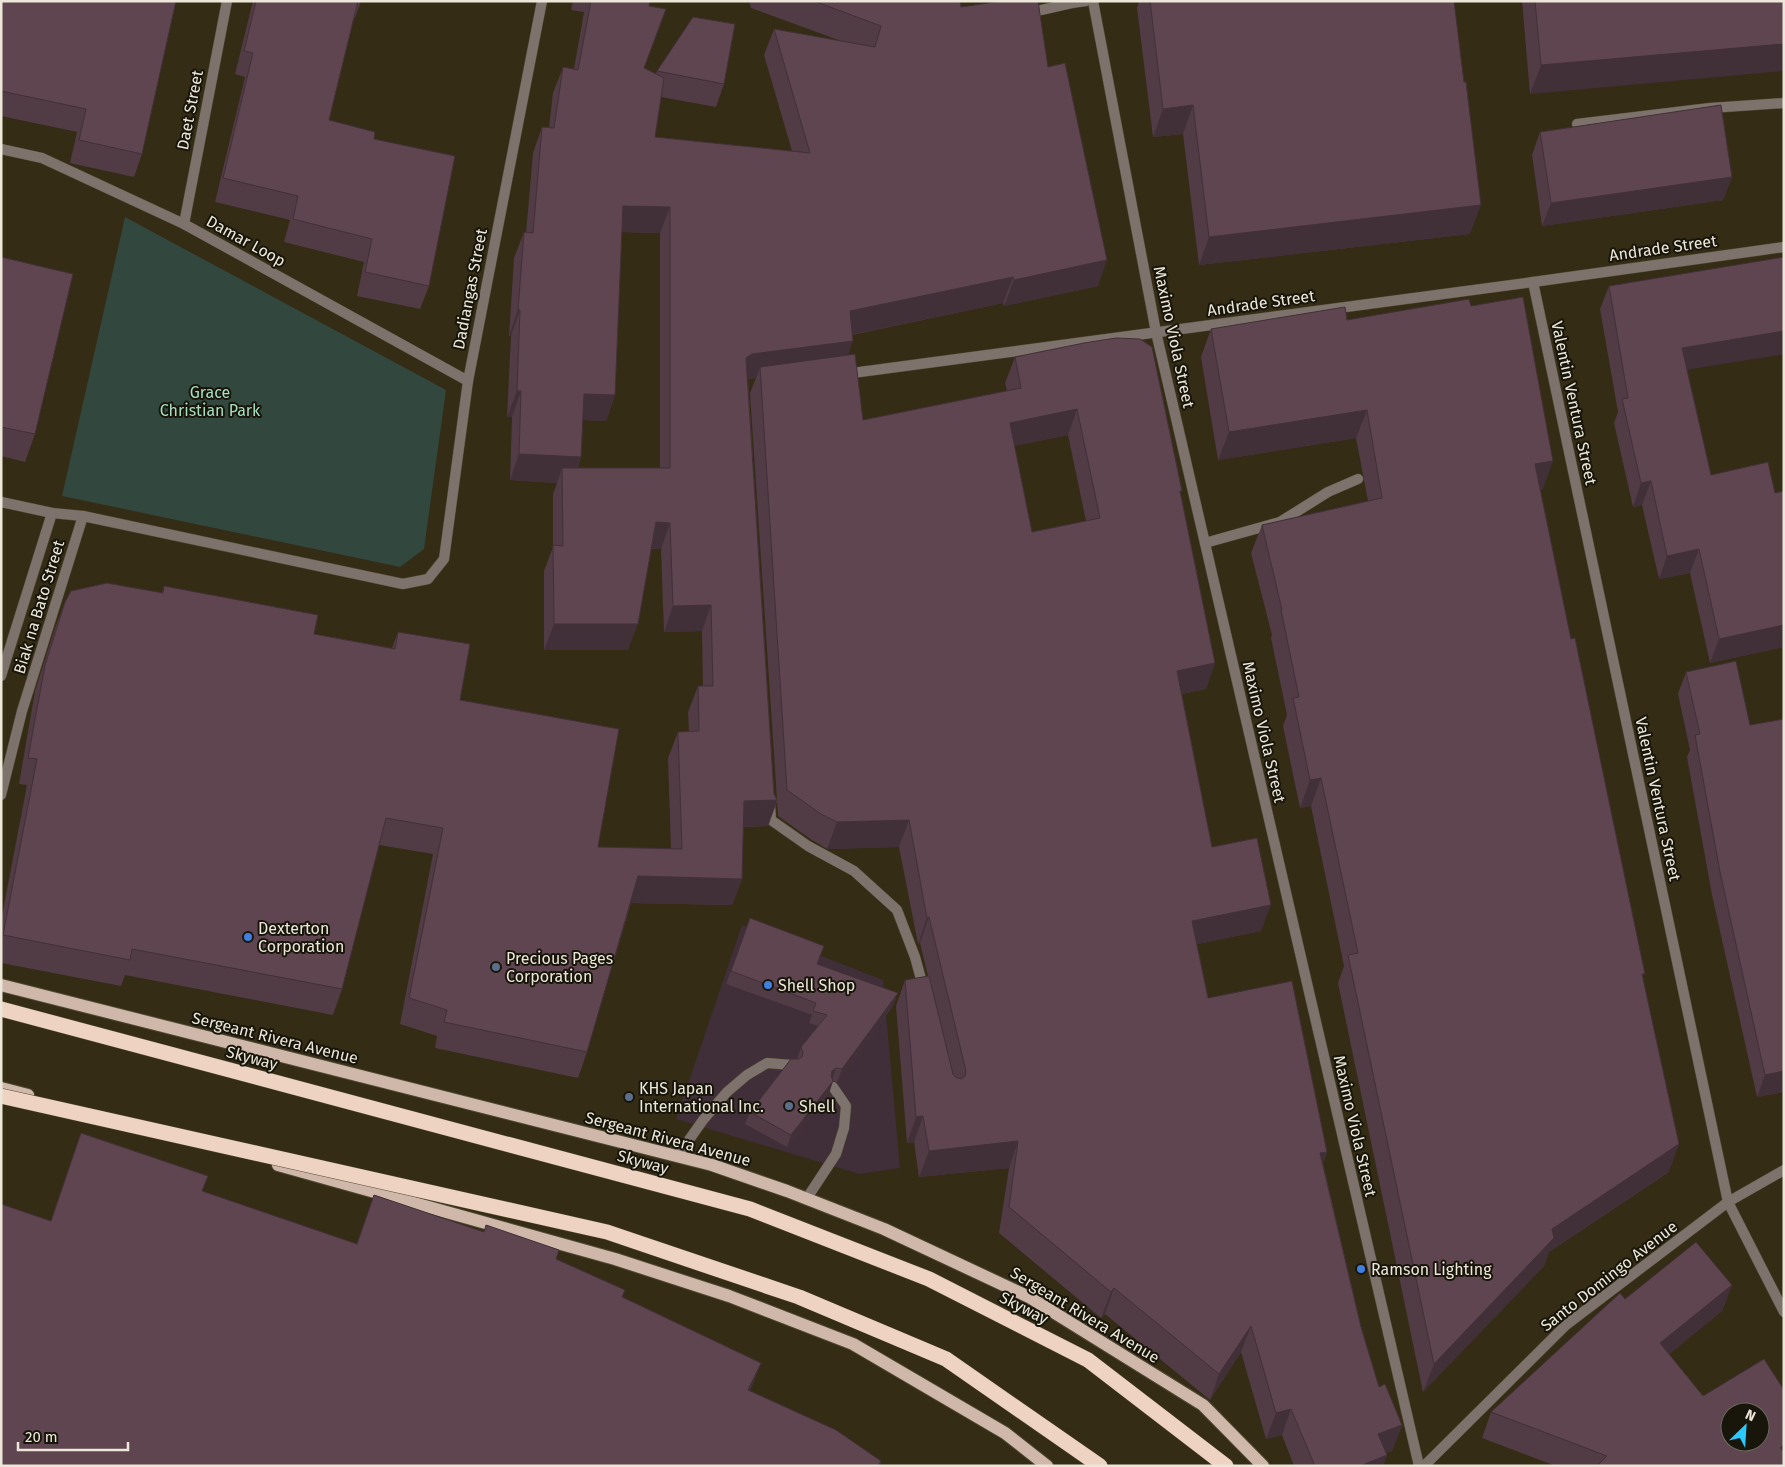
<svg xmlns="http://www.w3.org/2000/svg" width="1785" height="1467" viewBox="0 0 1785 1467" font-family="'Fira Sans',sans-serif">
	<style>
		.commercial { fill: #402e38 }
		.green { fill: #32473d }
		.lines { fill: none; stroke-linecap: round; stroke-linejoin: round }
		.service-casing { stroke: #514a34; stroke-width: 11 }
		.minor-casing { stroke: #514a34; stroke-width: 11 }
		.tertiary-casing { stroke: #514a34; stroke-width: 11 }
		.primary-casing { stroke: #514a34; stroke-width: 14 }
		.motorway-casing { stroke: #514a34; stroke-width: 16 }
		.service { stroke: #7e726c; stroke-width: 10 }
		.minor { stroke: #7e726c; stroke-width: 10 }
		.tertiary { stroke: #7e726c; stroke-width: 10 }
		.primary { stroke: #cfb8aa; stroke-width: 12 }
		.motorway { stroke: #efd3c2; stroke-width: 15 }
		.motorway-bridge-casing { stroke: #514a34; stroke-width: 16; stroke-linecap: butt }
		.motorway-bridge { stroke: #efd3c2; stroke-width: 15 }
		.wall { fill: #513b45; fill-rule: evenodd }
		.shaded-wall { fill: #423038 }
		.building { fill: #5e4550; stroke: #423038; fill-rule: evenodd }
		.shop-dot { fill: #3f7fe0; stroke: #18150b; stroke-width: 2 }
		.service-dot { fill: #5c6f8a; stroke: #18150b; stroke-width: 2 }
		.labels { text-anchor: middle; dominant-baseline: central; stroke-width: 4; stroke-linejoin: round; paint-order: stroke }
		.street-label { font-size: 16px; fill: #ece7d9; stroke: #18150b }
		.park-label { font-size: 16px; fill: #a6dfc2; stroke: #18150b }
		.poi-label { font-size: 16px; fill: #ece7d9; stroke: #18150b; text-anchor: start }
	</style>
	<rect width="100%" height="100%" fill="#342c15"/>
	<!-- commercial -->
	<path class="commercial" d="M742,925L883,980L900,1168L859,1174L676,1119Z"/>
	<!-- green -->
	<path class="green" d="M125,217L446,390L424,549L400,567L62,496Z"/>
	<g class="lines">
		<defs>
			<g id="service">
				<path d="M1028,13L1072,3L1086,1"/>
				<path d="M1577,124L1710,108L1784,103"/>
				<path d="M1205,543L1280,522L1328,492L1358,479"/>
				<path d="M677,1157L703,1120L727,1092L747,1075L767,1063L792,1065"/>
				<path d="M807,1198L836,1154L844,1128L846,1106L833,1087"/>
			</g>
			<g id="minor">
				<path d="M1093,1L1156,332L1419,1466"/>
				<path d="M1,149L42,158L184,224L468,381"/>
				<path d="M184,224L227,1"/>
				<path d="M1533,282L1728,1202L1784,1312"/>
				<path d="M845,374L1533,282L1784,247"/>
				<path d="M1,502L52,513L83,516L403,584L428,579L444,559L468,381L542,1"/>
				<path d="M1,676L52,513"/>
				<path d="M1,795L22,711L83,516"/>
				<path d="M770,805L771,820L808,846L854,871L897,910L915,957L924,990"/>
			</g>
			<path id="tertiary" d="M1424,1466L1566,1325L1728,1202L1784,1170"/>
			<g id="primary">
				<path d="M1,985L712,1165L787,1191L884,1229L1029,1297L1203,1405L1263,1466"/>
				<path d="M1,1088L28,1095"/>
				<path d="M278,1165L615,1259L729,1296L853,1344L1005,1433L1047,1466"/>
			</g>
			<path id="motorway" d="M1,1009L750,1209L929,1279L1088,1360L1226,1466"/>
		</defs>
		<!-- service casing -->
		<use href="#service" class="service-casing"/>
		<!-- minor casing -->
		<use href="#minor" class="minor-casing"/>
		<!-- tertiary casing -->
		<use href="#tertiary" class="tertiary-casing"/>
		<!-- primary casing -->
		<use href="#primary" class="primary-casing"/>
		<!-- motorway casing -->
		<use href="#motorway" class="motorway-casing"/>
		<!-- service -->
		<use href="#service" class="service"/>
		<!-- minor -->
		<use href="#minor" class="minor"/>
		<!-- tertiary -->
		<use href="#tertiary" class="tertiary"/>
		<!-- primary -->
		<use href="#primary" class="primary"/>
		<!-- motorway -->
		<use href="#motorway" class="motorway"/>
		<defs>
			<path id="motorway-bridge" d="M1,1096L607,1232L799,1297L946,1359L1100,1466"/>
		</defs>
		<!-- motorway-bridge casing -->
		<use href="#motorway-bridge" class="motorway-bridge-casing"/>
		<!-- motorway-bridge -->
		<use href="#motorway-bridge" class="motorway-bridge"/>
	</g>
	<!-- wall -->
	<g class="wall">
		<path d="M1,1L142,154L134,177L70,163L77,132L1,116Z"/>
		<path d="M253,1H361L355,18L354,17L329,120L374,139L429,286L420,309L357,296L364,262L284,242L290,220L215,202L245,77L235,74Z"/>
		<path d="M573,1H650L649,6L644,68L656,74L657,71L724,84L716,107L661,97L655,137L792,151L764,55L774,29L841,41L751,8L749,1H960L961,7L1048,67L1098,286L1004,306L1003,303L852,335L848,355L863,420L1007,391L1005,383L1015,357L1181,495L1215,663L1206,689L1182,694L1212,847L1261,931L1197,944L1208,998L1327,1152L1323,1163L1361,1327L1379,1387L1402,1425L1392,1451L1386,1453L1387,1455L1383,1466H1294L1282,1435L1266,1439L1241,1352L1210,1400L1105,1314L1101,1318L999,1233L1009,1168L919,1177L914,1142L907,1143L896,1006L905,980L928,976L920,943L918,944L899,847L827,849L812,840L778,816L777,802L768,826L743,827L742,879L732,905L631,903L587,1052L578,1078L435,1048L437,1036L400,1024L433,854L379,845L342,989L333,1015L125,975L121,986L1,963V921L27,785L19,784L35,691L55,628L65,602L162,593L164,586L314,634L392,648L398,632L460,700L598,847L671,849L668,758L678,732H689L688,712L698,686H703L702,631L664,632L661,549H651L628,650H544V571L553,547V494L557,483L510,480L512,417H507L511,336H509L514,258L524,232L526,233L533,153L542,127H549L553,93L563,67L574,69L584,12L571,10ZM621,232L660,233V468H578L581,457L583,420L606,421L615,395ZM756,378L750,393L777,799L774,794L748,379ZM1068,435L1086,521L1032,532L1014,446Z"/>
		<path d="M1139,1H1454L1470,234L1199,265L1183,134L1153,137L1137,8Z"/>
		<path d="M1522,1H1784L1530,94Z"/>
		<path d="M1540,132L1732,177L1723,200L1542,226L1532,155Z"/>
		<path d="M1,257L35,434L25,462L1,456Z"/>
		<path d="M1784,257V354L1687,369L1711,475L1775,493L1784,491V647L1710,663L1690,573L1659,579L1642,505L1633,507L1614,423L1618,412L1600,309L1609,286Z"/>
		<path d="M1471,306L1543,489L1540,490L1571,639L1643,979L1669,1172L1549,1252L1544,1266L1423,1392L1338,983L1344,966L1311,806L1300,808L1283,726L1287,715L1271,638L1272,635L1251,553L1262,525L1368,501L1356,438L1218,460L1201,357L1211,329L1347,320Z"/>
		<path d="M1686,672L1750,725L1784,719V1092L1757,1097L1712,895L1687,757L1690,750L1678,694Z"/>
		<path d="M750,918L817,964L893,1006L837,1082L833,1081L829,1093L787,1147L745,1124L750,1112L797,1059L801,1047L818,1026L809,1023L812,1015L726,984Z"/>
		<path d="M81,1133L202,1191L357,1244L374,1195L556,1259L623,1297L761,1363L750,1391L881,1461L880,1466H1L51,1221Z"/>
		<path d="M1732,1285L1722,1311L1669,1354L1703,1396L1784,1466H1556L1482,1438L1491,1412L1625,1299Z"/>
	</g>
	<!-- shaded-wall -->
	<g class="shaded-wall">
		<path d="M1784,44V71L1530,94L1541,65Z"/>
		<path d="M1193,105L1183,134L1153,137L1163,109Z"/>
		<path d="M1732,177L1723,200L1542,226L1551,203Z"/>
		<path d="M1481,205L1470,234L1199,265L1209,237Z"/>
		<path d="M623,206L670,207L660,233L613,232Z"/>
		<path d="M1107,260L1098,286L1004,306L1014,280Z"/>
		<path d="M1013,277L1003,303L840,337L850,311Z"/>
		<path d="M518,310H520L511,336H509Z"/>
		<path d="M1784,331V354L1673,372L1682,348Z"/>
		<path d="M853,341L844,367H760L756,378L742,380L746,358L752,354Z"/>
		<path d="M517,391H521L512,417H507Z"/>
		<path d="M584,394L615,395L606,421L575,420Z"/>
		<path d="M1077,409L1068,435L1000,449L1010,423Z"/>
		<path d="M1367,410L1356,438L1218,460L1229,432Z"/>
		<path d="M519,454L581,457L572,484L562,468L557,483L510,480Z"/>
		<path d="M1553,461L1543,489L1525,492L1535,464Z"/>
		<path d="M1651,481L1642,505L1633,507L1641,483Z"/>
		<path d="M656,522L670,523L661,549L646,548Z"/>
		<path d="M1699,549L1690,573L1659,579L1667,556Z"/>
		<path d="M711,605L702,631L664,632L673,606Z"/>
		<path d="M554,624H638L628,650H544Z"/>
		<path d="M1784,625V647L1710,663L1719,639Z"/>
		<path d="M1215,663L1206,689L1167,697L1177,671Z"/>
		<path d="M1321,778L1311,806L1300,808L1310,780Z"/>
		<path d="M777,800L768,826L735,827L744,801Z"/>
		<path d="M909,820L899,847L827,849L837,822Z"/>
		<path d="M638,876L742,879L732,905L629,903Z"/>
		<path d="M1271,905L1261,931L1183,947L1192,921Z"/>
		<path d="M929,917L920,943L918,944L927,918Z"/>
		<path d="M898,993L893,1006L837,1082L842,1069Z"/>
		<path d="M836,1068L832,1080L827,1084L832,1071Z"/>
		<path d="M1784,1071V1092L1757,1097L1765,1075Z"/>
		<path d="M833,1081L829,1093L787,1147L791,1135Z"/>
		<path d="M923,1116L914,1142L907,1143L916,1117Z"/>
		<path d="M1018,1141L1009,1168L919,1177L929,1151Z"/>
		<path d="M1679,1144L1669,1172L1549,1252L1544,1266L1423,1392L1434,1364L1552,1229Z"/>
		<path d="M1327,1152L1317,1178L1320,1153Z"/>
		<path d="M1732,1285L1722,1311L1651,1369L1660,1343Z"/>
		<path d="M1114,1288L1105,1314L1101,1318L1111,1292Z"/>
		<path d="M1251,1326L1241,1352L1210,1400L1219,1374Z"/>
		<path d="M761,1363L751,1388L738,1416L748,1390Z"/>
		<path d="M1291,1409L1282,1435L1266,1439L1276,1413Z"/>
		<path d="M1402,1425L1392,1451L1368,1460L1378,1434Z"/>
		<path d="M1784,1444V1462L1780,1448Z"/>
		<path d="M1387,1455L1383,1466H1360Z"/>
	</g>
	<!-- building -->
	<g class="building">
		<path d="M1,1H176L142,154L79,140L86,109L1,91Z"/>
		<path d="M256,1H358L329,120L375,132L374,139L455,156L429,286L365,272L372,239L293,219L298,196L223,178L253,53L244,51Z"/>
		<path d="M591,1H650L649,6L666,9L644,68L664,78L655,137L810,153L774,29L875,47L881,26L814,1H960L961,7L1002,1H1038L1048,67L1065,63L1107,260L1014,280L1013,277L850,311L853,341L752,354L746,358L774,794L777,800L744,801L742,879L638,876L587,1052L444,1022L447,1010L409,998L443,828L386,818L342,989L132,949L130,960L3,935L37,759L28,758L45,665L65,602L71,591L107,583L163,593L164,586L318,615L314,634L395,649L398,632L470,644L460,700L619,729L598,847L682,849L678,732L699,731L698,686H713L711,605L673,606L670,523L656,522L638,624H554L553,545L563,546L562,468H670V207L623,206L615,395L584,394L581,457L519,454L521,391H517L520,310H518L524,232L533,233L542,127L554,128L563,67L578,70Z"/>
		<path d="M1150,1H1454L1464,82H1466L1481,205L1209,237L1193,105L1163,109Z"/>
		<path d="M1535,1H1784V44L1541,65Z"/>
		<path d="M693,17L735,24L724,84L657,71Z"/>
		<path d="M1721,105L1732,177L1551,203L1540,132Z"/>
		<path d="M1,257L73,274L35,434L1,427Z"/>
		<path d="M1784,257V331L1682,348L1711,475L1768,462L1775,493L1784,491V625L1719,639L1699,549L1667,556L1651,481L1641,483L1622,399L1628,398L1609,286Z"/>
		<path d="M1523,297L1553,461L1535,464L1571,639L1575,638L1645,974H1642L1679,1144L1552,1229L1554,1238L1434,1364L1348,955L1358,953L1321,778L1310,780L1293,698L1299,697L1281,610H1282L1262,525L1382,498L1367,410L1229,432L1211,329L1345,307L1347,320L1469,299L1471,306Z"/>
		<path d="M1116,338L1140,339L1152,347L1182,491H1180L1215,663L1177,671L1212,847L1257,838L1271,905L1192,921L1208,998L1292,981L1327,1152L1320,1153L1361,1327L1379,1387L1385,1384L1402,1425L1378,1434L1387,1455L1360,1466H1315L1291,1409L1276,1413L1251,1326L1219,1374L1114,1288L1111,1292L1009,1207L1018,1141L929,1151L923,1116L916,1117L905,980L929,976L953,1074L955,1077L961,1079L965,1076L966,1071L929,917L927,918L909,820L837,822L821,814L787,790L760,367L855,354L863,420L1021,388L1015,357L1084,343ZM1077,409L1100,518L1032,532L1010,423Z"/>
		<path d="M1736,661L1750,725L1784,719V1071L1765,1075L1720,872L1695,735L1700,734L1686,672Z"/>
		<path d="M750,918L824,946L817,964L898,993L842,1069L836,1068L832,1071L831,1076L833,1081L791,1135L750,1112L791,1059H799L802,1057L803,1053L801,1047L827,1015L813,1011L816,1003L731,971Z"/>
		<path d="M81,1133L208,1176L202,1191L357,1244L374,1195L484,1232L486,1225L559,1250L556,1259L625,1290L622,1297L761,1363L748,1390L836,1430L881,1461L878,1466H1V1204L51,1221Z"/>
		<path d="M1696,1242L1732,1285L1660,1343L1703,1396L1764,1359L1784,1390V1444L1780,1448L1784,1451V1466H1597L1607,1456L1491,1412L1620,1293L1625,1299ZM1730,1412H1760V1442H1730Z"/>
	</g>
	<!-- markers -->
	<g class="shop-dot">
		<circle cx="248" cy="937" r="5"/>
		<circle cx="768" cy="985" r="5"/>
		<circle cx="1361" cy="1269" r="5"/>
	</g>
	<g class="service-dot">
		<circle cx="496" cy="967" r="5"/>
		<circle cx="629" cy="1097" r="5"/>
		<circle cx="789" cy="1106" r="5"/>
	</g>
	<g class="labels">
		<!-- street labels -->
		<g class="street-label">
			<text transform="translate(190 110) rotate(-79)">Daet Street</text>
			<text transform="translate(246 241) rotate(29)">Damar Loop</text>
			<text transform="translate(1663 248) rotate(-8)">Andrade Street</text>
			<text transform="translate(470 289) rotate(-79)">Dadiangas Street</text>
			<text transform="translate(1261 303) rotate(-8)">Andrade Street</text>
			<text transform="translate(1174 337) rotate(78)">Maximo Viola Street</text>
			<text transform="translate(1574 403) rotate(78)">Valentin Ventura Street</text>
			<text transform="translate(39 607) rotate(-73)">Biak na Bato Street</text>
			<text transform="translate(1264 732) rotate(77)">Maximo Viola Street</text>
			<text transform="translate(1658 799) rotate(78)">Valentin Ventura Street</text>
			<text transform="translate(275 1038) rotate(14)">Sergeant Rivera Avenue</text>
			<text transform="translate(252 1058) rotate(15)">Skyway</text>
			<text transform="translate(1355 1126) rotate(77)">Maximo Viola Street</text>
			<text transform="translate(668 1139) rotate(15)">Sergeant Rivera Avenue</text>
			<text transform="translate(643 1162) rotate(15)">Skyway</text>
			<text transform="translate(1609 1276) rotate(-38)">Santo Domingo Avenue</text>
			<text transform="translate(1024 1308) rotate(27)">Skyway</text>
			<text transform="translate(1085 1315) rotate(31)">Sergeant Rivera Avenue</text>
		</g>
		<!-- park labels -->
		<g class="park-label">
			<text x="210" y="392">Grace<tspan x="210" dy="18">Christian Park</tspan></text>
		</g>
		<!-- poi labels -->
		<g class="poi-label">
			<text x="258" y="928">Dexterton<tspan x="258" dy="18">Corporation</tspan></text>
			<text x="506" y="958">Precious Pages<tspan x="506" dy="18">Corporation</tspan></text>
			<text x="778" y="985">Shell Shop</text>
			<text x="639" y="1088">KHS Japan<tspan x="639" dy="18">International Inc.</tspan></text>
			<text x="799" y="1106">Shell</text>
			<text x="1371" y="1269">Ramson Lighting</text>
		</g>
	</g>
	<!-- border -->
	<rect width="1785" height="1467" fill="none" stroke="#ece7d9" stroke-width="5"/>
	<!-- north arrow -->
	<g transform="translate(1745 1427) rotate(25)"><circle r="24" fill="#18150b" stroke="#6d695d"/>
	<path d="M0-4L9 19L0 12L-9 19Z" fill="#29c8ff"/>
	<text y="-8" font-size="14" font-weight="bold" text-anchor="middle" fill="#ece7d9">N</text>
	</g>
	<!-- scale -->
	<path d="M18 1442v8h110v-8" fill="none" stroke="#ece7d9" stroke-width="2.5"/>
	<text x="25" y="1442" font-size="15" fill="#ece7d9" stroke="#18150b" stroke-width="4" paint-order="stroke">20 m</text>
</svg>
